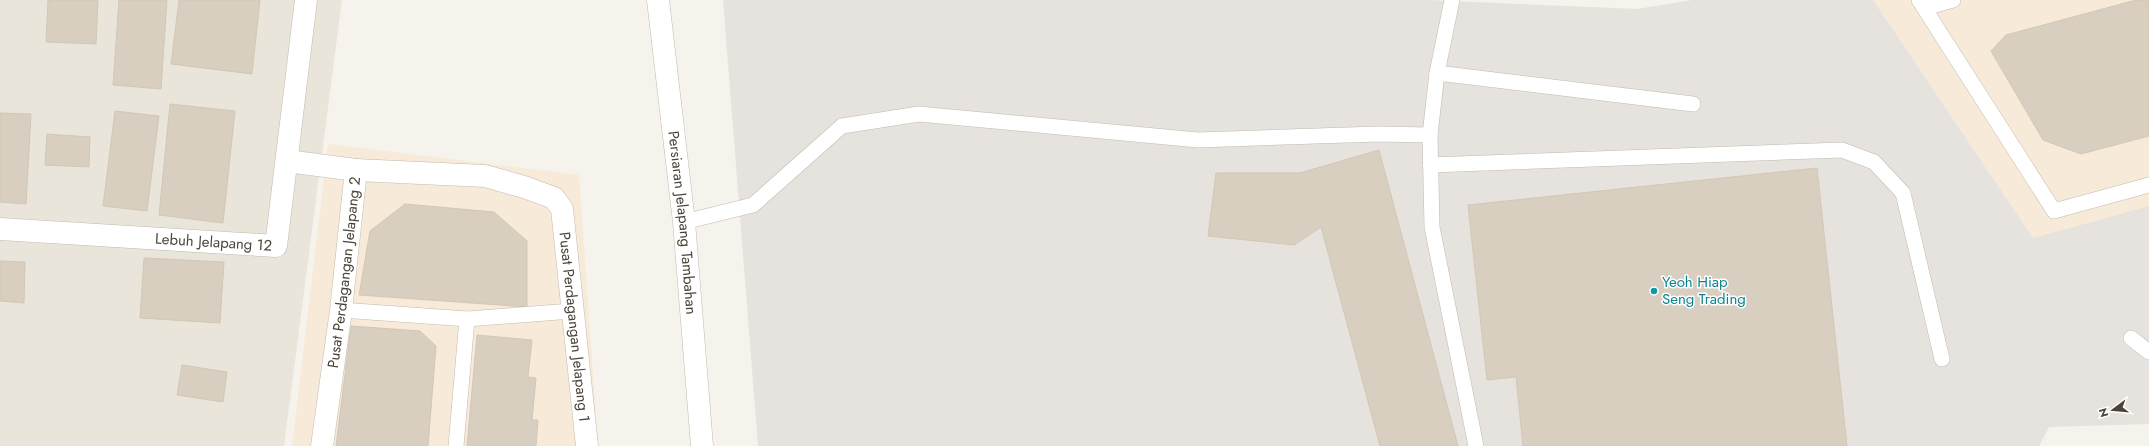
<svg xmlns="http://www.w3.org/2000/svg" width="2149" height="446" viewBox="0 0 2149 446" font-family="Jost,sans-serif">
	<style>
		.residential { fill: #eae5da }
		.commercial { fill: #f7ead8 }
		.industrial { fill: #e6e2dd }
		.building { fill: #d8cfc1; stroke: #d3c7b4 }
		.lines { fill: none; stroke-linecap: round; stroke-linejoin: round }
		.lane-casing { stroke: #c2bbae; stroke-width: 16 }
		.street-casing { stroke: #c2bbae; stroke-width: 23 }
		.lane { stroke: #fff; stroke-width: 15 }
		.street { stroke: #fff; stroke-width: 22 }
		.culture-dot { fill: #0f9aa8; stroke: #fff; stroke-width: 1.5 }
		.labels { text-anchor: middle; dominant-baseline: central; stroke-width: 3; stroke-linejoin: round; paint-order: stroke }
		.street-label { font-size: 15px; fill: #4b4439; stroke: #fff }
		.culture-label { font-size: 15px; fill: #0d838f; stroke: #fff; text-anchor: start }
	</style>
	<rect width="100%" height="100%" fill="#f6f3ec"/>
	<!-- residential -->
	<path class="residential" d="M0,0H342L284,446H0Z"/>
	<!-- commercial -->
	<g class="commercial">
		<path d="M1873,0H2149V206L2033,238Z"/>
		<path d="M328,144L579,175L598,446H292Z"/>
	</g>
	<!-- industrial -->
	<path class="industrial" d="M723,0H1428L1637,9L1692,0H1873L2033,238L2149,206V424L2049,427L2039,446H758Z"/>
	<!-- building -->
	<g class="building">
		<path d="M48,0H98L96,44L46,42Z"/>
		<path d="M119,0H167L161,89L113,85Z"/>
		<path d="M179,0H260L252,74L171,64Z"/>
		<path d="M2136,0H2149V136L2081,154L2043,140L1991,51L2006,35Z"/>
		<path d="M170,104L235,111L223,223L159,215Z"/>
		<path d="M115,111L159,116L147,211L103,206Z"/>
		<path d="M0,113L31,114L26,204L0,202Z"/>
		<path d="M47,134L90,137L89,167L45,165Z"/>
		<path d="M1379,150L1458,446H1380L1321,227L1294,245L1208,236L1216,173H1300Z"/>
		<path d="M1817,168L1847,446H1523L1516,377L1487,380L1468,205Z"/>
		<path d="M405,204L494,212L527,241V307L359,295L370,231Z"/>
		<path d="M144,258L224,262L220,323L140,318Z"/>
		<path d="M0,261L25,262L24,303L0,301Z"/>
		<path d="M351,326L420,331L436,346L428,446H336Z"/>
		<path d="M477,335L532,340L528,377L536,378L532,420H538L536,446H467Z"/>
		<path d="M182,365L227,372L223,402L177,395Z"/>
	</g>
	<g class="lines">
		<defs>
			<g id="lane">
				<path d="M1452,0L1437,73L1430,135L1432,227L1476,446"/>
				<path d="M1919,0L2054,211L2149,185"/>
				<path d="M1925,8L1953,0"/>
				<path d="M1437,73L1693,104"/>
				<path d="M1430,165L1842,150L1874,162L1903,193L1942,359"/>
				<path d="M684,222L753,205L842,126L919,114L1198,140L1378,134L1430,135"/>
				<path d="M341,310L467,319L572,311"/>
				<path d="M2131,338L2149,352"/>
				<path d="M456,446L467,319"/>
			</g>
			<g id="street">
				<path id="s1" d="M658,0L684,222L702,446"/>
				<path d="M287,161L356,170"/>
				<path id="s2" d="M0,229L276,246L306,0"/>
				<path id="s3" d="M322,446L341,310L356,170L485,176L524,187L554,198L562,209L587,446"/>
			</g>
		</defs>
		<!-- lane casing -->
		<use href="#lane" class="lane-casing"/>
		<!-- street casing -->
		<use href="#street" class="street-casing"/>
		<!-- lane -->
		<use href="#lane" class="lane"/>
		<!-- street -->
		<use href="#street" class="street"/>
	</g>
	<!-- markers -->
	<circle class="culture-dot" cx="1654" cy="291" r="4"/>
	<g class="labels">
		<!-- street labels -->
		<g class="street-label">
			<text stroke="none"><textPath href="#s1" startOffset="224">Persiaran Jelapang Tambahan</textPath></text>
			<text stroke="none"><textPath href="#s2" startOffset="214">Lebuh Jelapang 12</textPath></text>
			<text stroke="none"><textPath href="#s3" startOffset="175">Pusat Perdagangan Jelapang 2</textPath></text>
			<text stroke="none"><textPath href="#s3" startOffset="612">Pusat Perdagangan Jelapang 1</textPath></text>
		</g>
		<!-- culture labels -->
		<g class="culture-label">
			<text x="1662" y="282">Yeoh Hiap<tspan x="1662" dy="17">Seng Trading</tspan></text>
		</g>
	</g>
	<!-- north arrow -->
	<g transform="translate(2113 410) rotate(254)" stroke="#ffffff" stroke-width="3" paint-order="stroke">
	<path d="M0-3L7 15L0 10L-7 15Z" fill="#4b4439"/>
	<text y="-6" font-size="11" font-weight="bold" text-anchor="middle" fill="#4b4439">N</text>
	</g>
</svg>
